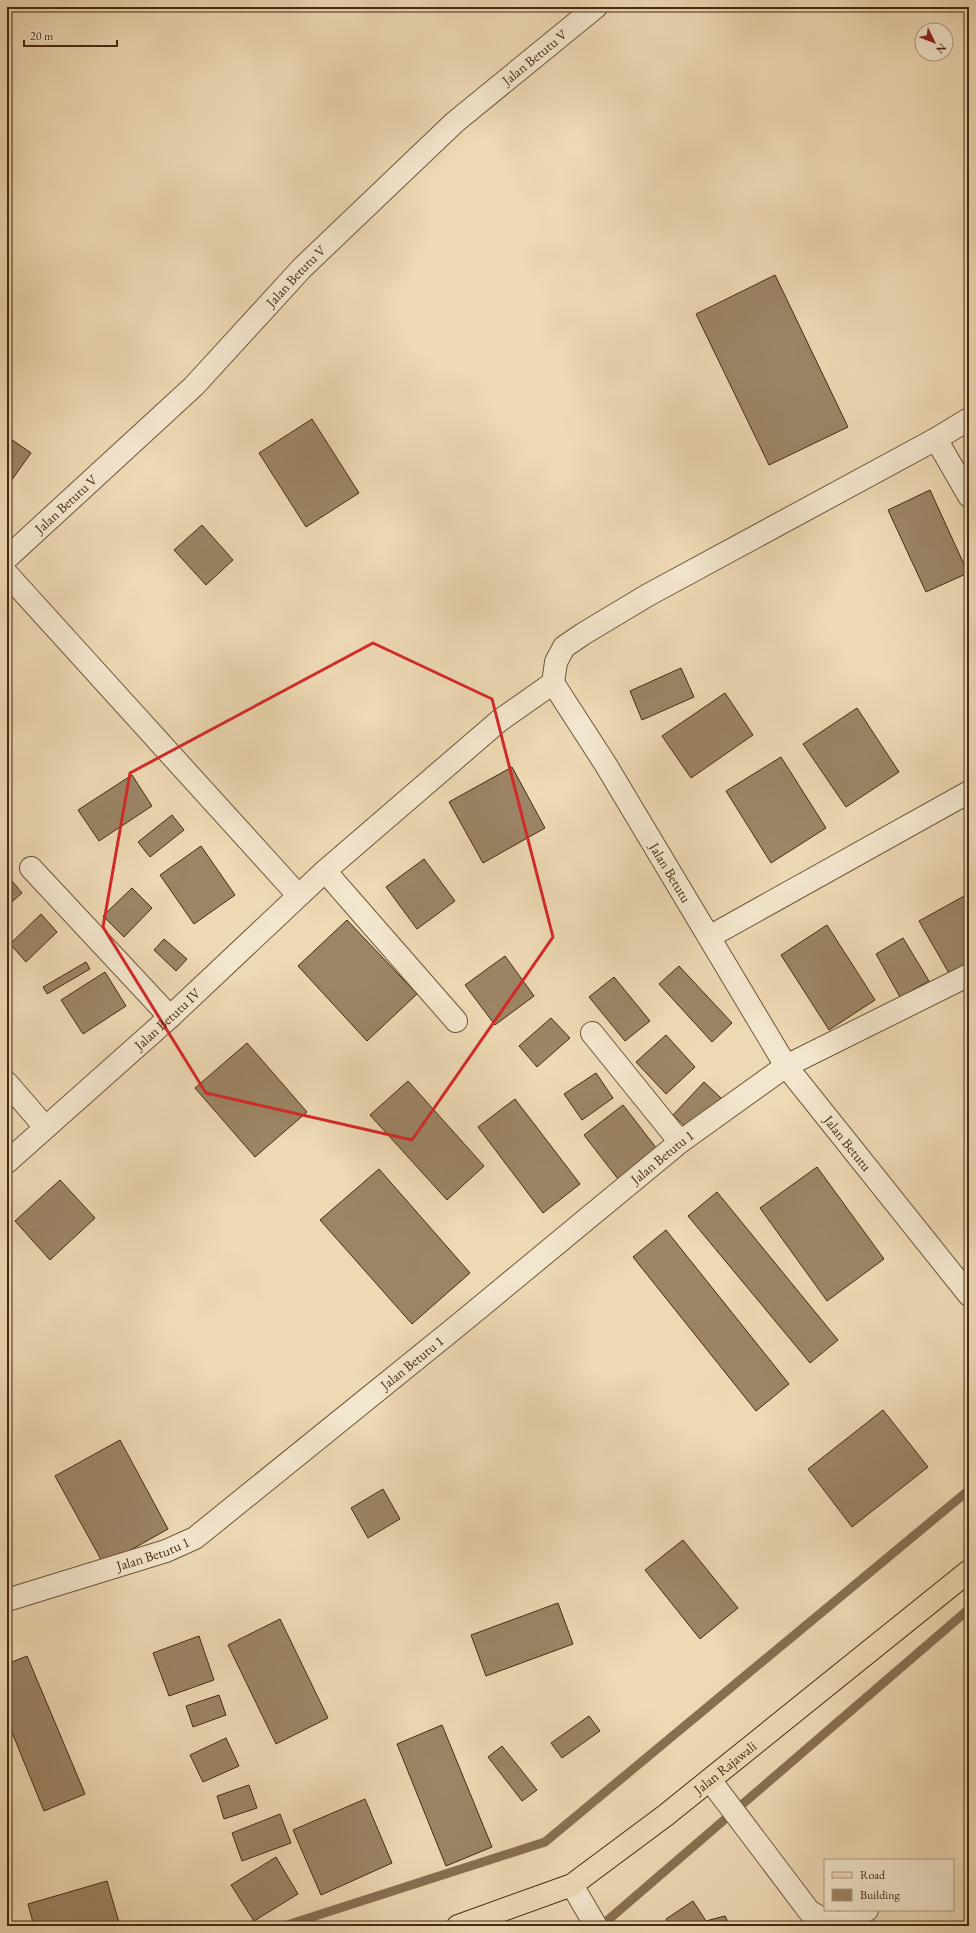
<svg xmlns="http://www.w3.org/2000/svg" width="976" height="1933" viewBox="0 0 976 1933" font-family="'EB Garamond',serif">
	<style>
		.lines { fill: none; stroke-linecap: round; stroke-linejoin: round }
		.stream { stroke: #877052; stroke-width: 9 }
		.building { fill: #9c8566; stroke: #442b11 }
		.minor-casing { stroke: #6e563a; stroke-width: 24 }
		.major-casing { stroke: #442b11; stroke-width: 24 }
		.minor { stroke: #f3e6ce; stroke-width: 22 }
		.major { stroke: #edd9b4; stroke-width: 22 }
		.marked { fill: none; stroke: #d62828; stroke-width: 3; stroke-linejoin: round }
		.labels { text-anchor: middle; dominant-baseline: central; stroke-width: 3.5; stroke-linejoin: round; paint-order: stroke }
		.street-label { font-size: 14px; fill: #442b11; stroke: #f3e6ce }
	</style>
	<rect width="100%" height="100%" fill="#edd9b4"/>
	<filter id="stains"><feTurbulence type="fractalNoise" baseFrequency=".005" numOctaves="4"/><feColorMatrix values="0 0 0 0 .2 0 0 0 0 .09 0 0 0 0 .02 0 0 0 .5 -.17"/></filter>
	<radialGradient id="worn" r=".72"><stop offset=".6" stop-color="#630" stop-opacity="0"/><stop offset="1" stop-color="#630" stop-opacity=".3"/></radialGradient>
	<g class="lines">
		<!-- stream -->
		<g class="stream">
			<path d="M284,1926L545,1842L969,1490"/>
			<path d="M601,1926L969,1609"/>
		</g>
	</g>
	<!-- building -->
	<g class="building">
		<path d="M775,275L848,427L769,465L696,314Z"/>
		<path d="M312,419L359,493L306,527L259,453Z"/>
		<path d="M8,437L31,453L11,481L7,479Z"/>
		<path d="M930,490L968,573L926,592L888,510Z"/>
		<path d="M202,525L233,560L206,585L174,550Z"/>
		<path d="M969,618V627L965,621Z"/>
		<path d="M681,668L694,697L642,720L630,691Z"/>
		<path d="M725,693L753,735L691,778L662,736Z"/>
		<path d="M857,708L899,772L846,807L803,744Z"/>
		<path d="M781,757L826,828L771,863L726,791Z"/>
		<path d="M512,767L545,828L483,863L449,802Z"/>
		<path d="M132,775L152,806L99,841L78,810Z"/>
		<path d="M172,815L184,830L150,857L138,842Z"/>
		<path d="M201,846L235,895L194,924L160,875Z"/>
		<path d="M424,859L455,901L417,929L386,887Z"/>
		<path d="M7,875L22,893L7,906Z"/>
		<path d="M132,888L152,908L124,937L103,916Z"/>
		<path d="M966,895L969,900V964L950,975L919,921Z"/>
		<path d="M41,914L57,932L26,962L10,944Z"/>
		<path d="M347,920L417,994L367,1041L298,966Z"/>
		<path d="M827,925L875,1000L829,1030L781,955Z"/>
		<path d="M903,938L929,981L900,997L876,954Z"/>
		<path d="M164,939L187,959L176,971L154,950Z"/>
		<path d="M505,956L534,996L495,1025L465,985Z"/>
		<path d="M86,962L90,969L47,994L43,987Z"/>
		<path d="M679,966L732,1023L712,1042L659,984Z"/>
		<path d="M105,972L126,1006L83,1034L61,1000Z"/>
		<path d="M614,977L650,1021L625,1041L589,997Z"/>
		<path d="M551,1018L570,1038L537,1067L519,1046Z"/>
		<path d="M666,1035L695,1067L666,1094L636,1062Z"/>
		<path d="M247,1043L307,1112L255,1157L195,1088Z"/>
		<path d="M596,1073L613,1098L582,1120L564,1094Z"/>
		<path d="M408,1081L484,1166L447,1200L370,1115Z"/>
		<path d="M704,1082L721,1098L690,1131L673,1115Z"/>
		<path d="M515,1099L580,1184L543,1213L478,1127Z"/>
		<path d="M623,1105L657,1149L618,1179L584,1135Z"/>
		<path d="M817,1167L884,1259L827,1301L760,1208Z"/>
		<path d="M379,1169L470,1273L412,1324L320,1220Z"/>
		<path d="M60,1180L95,1218L50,1260L15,1221Z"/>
		<path d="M717,1192L838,1340L810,1363L688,1216Z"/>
		<path d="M666,1230L789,1384L756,1411L633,1257Z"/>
		<path d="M883,1410L928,1467L852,1527L808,1469Z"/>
		<path d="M120,1440L168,1529L104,1565L55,1476Z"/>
		<path d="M383,1489L400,1519L368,1538L351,1508Z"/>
		<path d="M683,1540L738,1608L700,1639L645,1570Z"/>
		<path d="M558,1603L573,1644L486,1676L471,1635Z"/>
		<path d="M280,1619L328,1718L276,1744L228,1645Z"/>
		<path d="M199,1636L214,1680L169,1696L153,1653Z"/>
		<path d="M27,1656L85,1794L44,1811L7,1720V1664Z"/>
		<path d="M219,1695L226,1715L193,1727L186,1706Z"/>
		<path d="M589,1716L600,1731L562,1758L551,1743Z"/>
		<path d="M442,1725L492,1847L446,1866L397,1744Z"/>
		<path d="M226,1738L239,1766L203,1782L190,1755Z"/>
		<path d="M502,1746L537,1790L522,1801L488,1757Z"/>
		<path d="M249,1785L257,1808L224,1819L217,1796Z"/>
		<path d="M365,1799L392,1863L321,1895L293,1830Z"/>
		<path d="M280,1814L291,1843L242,1861L232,1833Z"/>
		<path d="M276,1857L298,1894L254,1921L231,1885Z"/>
		<path d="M107,1881L120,1926H34L28,1904Z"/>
		<path d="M693,1901L706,1921L725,1916L730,1926H670L666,1919Z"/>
	</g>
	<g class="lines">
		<defs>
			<g id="minor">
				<path d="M936,439L969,496"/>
				<path id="s1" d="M7,558L194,386L302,268L455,122L596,7"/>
				<path d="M7,574L298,895"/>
				<path d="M553,683L556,662L564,647L583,634L648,595L936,439L969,419"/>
				<path d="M31,868L170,1017"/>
				<path d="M325,871L456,1021"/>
				<path d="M709,937L969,792"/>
				<path d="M592,1033L680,1142"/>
				<path d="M7,1083L45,1127"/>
				<path id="s2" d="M7,1162L170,1017L325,871L499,721L553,683L606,765L786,1066L969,1295"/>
				<path id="s3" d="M7,1600L166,1551L195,1538L456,1327L680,1142L786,1066L969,975"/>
				<path d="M710,1780L809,1911C832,1926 844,1927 867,1910"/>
				<path d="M572,1885L596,1926"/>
			</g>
			<g id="major">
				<path id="s4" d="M458,1926L572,1885L666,1815L969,1571"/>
			</g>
		</defs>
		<!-- minor casing -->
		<use href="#minor" class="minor-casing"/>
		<!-- major casing -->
		<use href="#major" class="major-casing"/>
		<!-- minor -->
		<use href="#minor" class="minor"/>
		<!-- major -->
		<use href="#major" class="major"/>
	</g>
	<!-- marked area -->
	<path class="marked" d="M373,643L492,699L553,937L412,1140L206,1093L103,927L130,773Z"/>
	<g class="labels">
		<!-- street labels -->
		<g class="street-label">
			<text stroke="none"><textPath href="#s1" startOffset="728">Jalan Betutu V</textPath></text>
			<text stroke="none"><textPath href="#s1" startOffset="404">Jalan Betutu V</textPath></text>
			<text stroke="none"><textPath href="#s1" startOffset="80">Jalan Betutu V</textPath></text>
			<text stroke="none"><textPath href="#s2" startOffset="950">Jalan Betutu</textPath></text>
			<text stroke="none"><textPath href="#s2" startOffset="215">Jalan Betutu IV</textPath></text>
			<text stroke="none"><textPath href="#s2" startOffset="1274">Jalan Betutu</textPath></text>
			<text stroke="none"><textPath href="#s3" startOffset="801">Jalan Betutu 1</textPath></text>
			<text stroke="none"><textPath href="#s3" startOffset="477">Jalan Betutu 1</textPath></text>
			<text stroke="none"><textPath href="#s3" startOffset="153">Jalan Betutu 1</textPath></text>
			<text stroke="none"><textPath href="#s4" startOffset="314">Jalan Rajawali</textPath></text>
		</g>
	</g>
	<!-- margin -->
	<rect width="976" height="1933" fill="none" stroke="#edd9b4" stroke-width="24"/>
	<rect x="8" y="8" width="960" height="1917" fill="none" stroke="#442b11" stroke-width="2"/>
	<rect x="12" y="12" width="952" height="1909" fill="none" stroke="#442b11"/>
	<!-- legend -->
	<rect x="824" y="1859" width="130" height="52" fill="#f3e6ce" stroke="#ad9b82"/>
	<rect x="832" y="1872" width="20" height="6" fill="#edd9b4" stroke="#ad9b82"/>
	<text x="860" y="1879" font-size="12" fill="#442b11">Road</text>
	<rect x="832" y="1889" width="20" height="12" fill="#9c8566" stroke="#ad9b82"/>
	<text x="860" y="1899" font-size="12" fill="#442b11">Building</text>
	<!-- north arrow -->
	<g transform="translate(934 42) rotate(133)"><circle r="19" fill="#f3e6ce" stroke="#ad9b82"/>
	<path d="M0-3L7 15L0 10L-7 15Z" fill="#8f2418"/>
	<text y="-6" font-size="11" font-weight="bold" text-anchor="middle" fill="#442b11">N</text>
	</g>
	<!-- scale -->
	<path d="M24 40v6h93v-6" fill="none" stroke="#442b11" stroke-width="2"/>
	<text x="30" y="40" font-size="12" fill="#442b11" stroke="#f3e6ce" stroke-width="3" paint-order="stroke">20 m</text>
	<rect width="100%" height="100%" filter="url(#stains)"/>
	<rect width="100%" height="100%" fill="url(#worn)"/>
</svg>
